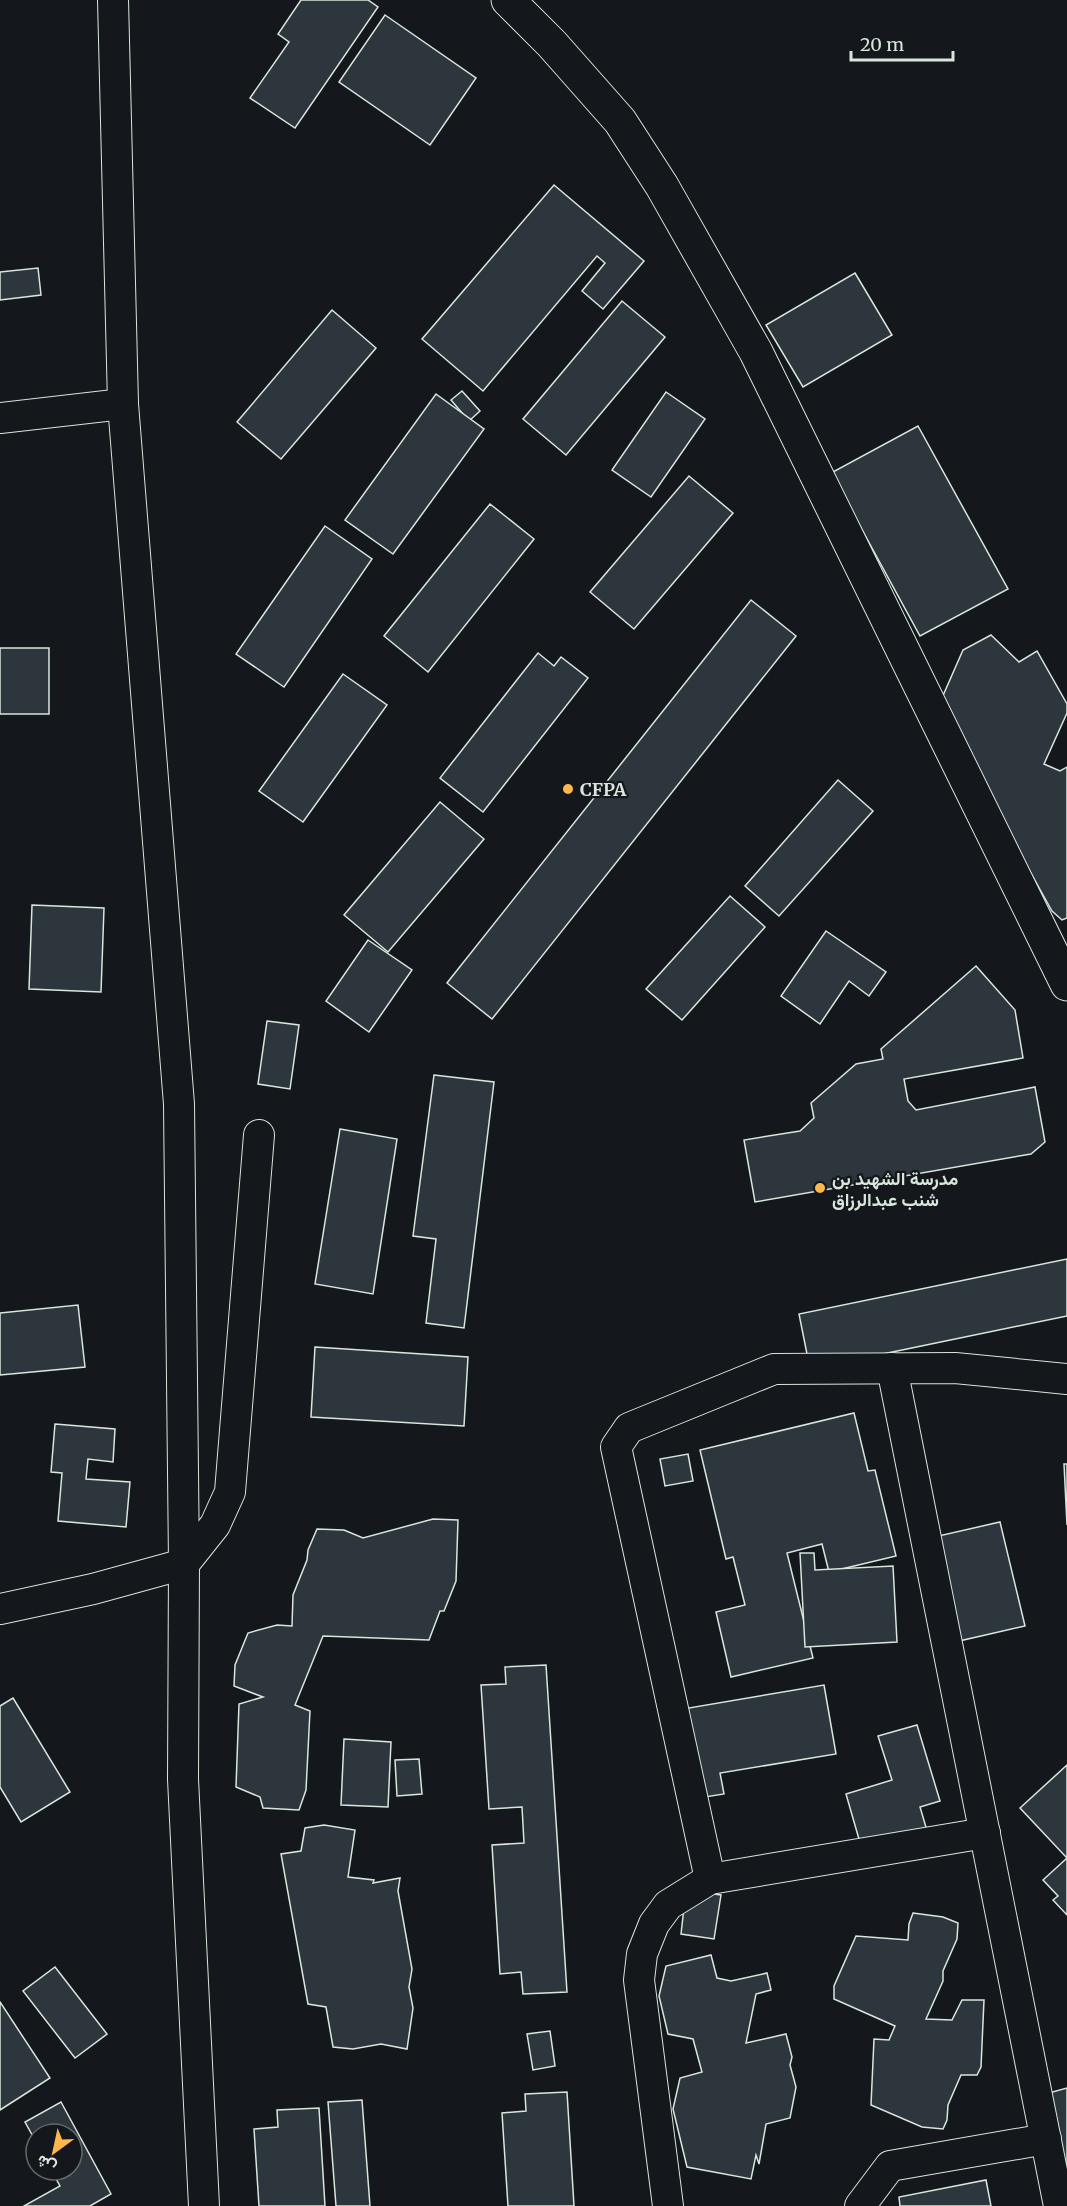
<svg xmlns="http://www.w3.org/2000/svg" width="1067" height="2206" viewBox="0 0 1067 2206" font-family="Merriweather,Vazirmatn,serif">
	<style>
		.building { fill: #2c363c; stroke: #d8e6dc; stroke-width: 1.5 }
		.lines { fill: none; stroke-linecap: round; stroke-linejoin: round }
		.minor-casing { stroke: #d8e6dc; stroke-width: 32 }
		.secondary-casing { stroke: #d8e6dc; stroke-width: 35 }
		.minor { stroke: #14181c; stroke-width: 30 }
		.secondary { stroke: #14181c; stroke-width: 33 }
		.poi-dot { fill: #ffb74d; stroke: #14181c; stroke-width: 2 }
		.labels { text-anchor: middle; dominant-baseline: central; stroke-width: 4.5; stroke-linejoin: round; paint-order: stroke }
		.poi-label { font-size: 18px; font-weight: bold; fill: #d8e6dc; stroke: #14181c; text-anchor: start }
	</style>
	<rect width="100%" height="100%" fill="#14181c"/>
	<!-- building -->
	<g class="building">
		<path d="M301,0H368L378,7L295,128L250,98L289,42L278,34Z"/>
		<path d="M385,15L476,78L430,145L339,82Z"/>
		<path d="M554,185L644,261L603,309L582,291L605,263L597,256L483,391L422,339Z"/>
		<path d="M38,268L41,295L0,300V272Z"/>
		<path d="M855,273L892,335L803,387L766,325Z"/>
		<path d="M622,301L665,337L566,455L523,419Z"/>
		<path d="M332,310L376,348L281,459L237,422Z"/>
		<path d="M462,391L480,411L469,421L451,400Z"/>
		<path d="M666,392L705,419L651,497L612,470Z"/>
		<path d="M436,394L484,429L393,554L345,520Z"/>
		<path d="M918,426L1008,589L920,636L831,473Z"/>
		<path d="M689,476L733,513L634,629L590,592Z"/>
		<path d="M490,504L534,539L428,672L384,636Z"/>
		<path d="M325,526L372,559L284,687L236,654Z"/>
		<path d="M751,600L796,636L492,1019L447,983Z"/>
		<path d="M991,635L1019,662L1037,651L1067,704V713L1044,764L1060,771L1067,767V918L1062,920L1052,911L938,707L963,650Z"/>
		<rect x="0" y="648" width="49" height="66"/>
		<path d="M538,653L554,666L561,657L588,678L483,812L440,778Z"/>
		<path d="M343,674L387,705L303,822L259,791Z"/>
		<path d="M838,780L873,811L779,916L745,886Z"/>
		<path d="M440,802L484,839L388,952L344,915Z"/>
		<path d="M730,896L765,927L682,1020L646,989Z"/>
		<path d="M32,905L104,908L101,992L29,989Z"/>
		<path d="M826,931L886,972L869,996L849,981L820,1024L781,996Z"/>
		<path d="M368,940L412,970L369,1032L326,1001Z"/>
		<path d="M976,966L1015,1010L1023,1058L904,1079L908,1101L916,1110L1035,1087L1045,1142L1031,1154L755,1202L744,1140L800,1131L814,1118L811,1103L856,1064L883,1059L881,1049Z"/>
		<path d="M267,1021L299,1025L290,1089L258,1084Z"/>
		<path d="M434,1075L494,1082L464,1328L426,1323L436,1239L413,1236Z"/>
		<path d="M340,1129L397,1139L373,1294L315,1284Z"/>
		<path d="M1067,1259V1316L810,1369L799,1314Z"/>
		<path d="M78,1305L85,1367L0,1375V1313Z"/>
		<path d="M315,1347L468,1357L464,1426L311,1417Z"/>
		<path d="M854,1413L868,1471L875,1470L896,1556L829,1572L822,1544L787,1553L813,1658L731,1677L716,1612L745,1605L733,1557L726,1559L700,1450Z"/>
		<path d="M55,1424L115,1429L113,1462L88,1459L86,1479L130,1482L126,1527L58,1521L62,1473L51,1472Z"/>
		<path d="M688,1454L693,1481L665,1486L660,1459Z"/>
		<path d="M1064,1464H1067V1525Z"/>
		<path d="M433,1519L458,1520L456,1581L444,1611H440L429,1640L323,1636L295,1705L310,1711L306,1790L299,1810L263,1808L260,1797L236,1787L239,1704L263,1697L234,1686L235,1665L248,1633L277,1625L292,1626L293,1595L307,1560L308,1550L317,1529L344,1530L363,1538Z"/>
		<path d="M1000,1522L1025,1626L959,1641L934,1537Z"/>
		<path d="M800,1553H814L815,1570L893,1566L897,1642L805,1647Z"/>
		<path d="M546,1665L567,1992L523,1994L521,1972L500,1974L492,1845L524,1843L522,1807L489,1809L481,1685L506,1684L505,1667Z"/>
		<path d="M824,1685L836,1754L720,1773L724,1794L680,1801L665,1712Z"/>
		<path d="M13,1698L70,1792L21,1822L0,1787V1706Z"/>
		<path d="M917,1725L940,1801L920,1807L928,1834L863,1853L846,1794L892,1780L878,1736Z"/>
		<path d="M344,1739L391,1742L388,1807L341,1805Z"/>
		<path d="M419,1759L422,1794L397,1796L395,1760Z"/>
		<path d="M1067,1765V1915L1053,1900L1058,1896L1043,1880L1067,1858L1020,1808Z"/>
		<path d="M324,1825L355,1830L348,1877L374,1880L373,1883L400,1878L398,1891L412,1969L409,1987L413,2008L407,2049L381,2044L353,2049L333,2047L326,2007L308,2004L281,1854L301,1851L305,1828Z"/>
		<path d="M686,1890L721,1895L714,1939L681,1934Z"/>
		<path d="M913,1913L943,1917L958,1923L957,1939L943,1971V1981L926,2019L952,2020L962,2000H984L981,2067L977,2075H961L948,2105L947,2120L943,2129L922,2127L871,2105L874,2039L889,2040L895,2026L834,1999V1986L856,1936L908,1940L909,1924Z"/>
		<path d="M711,1955L717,1978L731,1981L767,1973L771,1990L756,1994L746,2043L786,2034L792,2057L790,2065L796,2087L790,2118L766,2124L759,2164L756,2155L751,2179L687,2167L673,2109L680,2078L702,2072L693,2039L668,2034L659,1996L666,1966Z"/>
		<path d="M55,1967L107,2034L75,2058L23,1991Z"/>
		<path d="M0,2002L50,2078L0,2110Z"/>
		<path d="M550,2031L555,2066L533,2070L527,2034Z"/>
		<path d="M1067,2088V2164L1057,2166L1038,2096Z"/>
		<path d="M567,2092L574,2206H508L502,2113L526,2111L525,2094Z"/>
		<path d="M362,2100L370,2206H336L328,2102Z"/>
		<path d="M61,2102L111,2194L90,2206H24L60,2186L51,2170H72V2134H36V2142L25,2122Z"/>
		<path d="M319,2108L325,2206H259L254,2129L278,2127L277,2110Z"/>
		<path d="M986,2180L991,2206H900L899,2197Z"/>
	</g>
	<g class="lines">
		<defs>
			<g id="minor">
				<path d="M113,0L123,404L179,1104L184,1564L183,1779L204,2206"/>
				<path d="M0,418L123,404"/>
				<path d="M892,1368L1059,2206"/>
				<path d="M0,1609L93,1589L184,1564L215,1525L230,1492L259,1135"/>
				<path d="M710,1879L616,1447L629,1428L774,1369L955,1368L1067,1379"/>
				<path d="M668,2206L639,1980L642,1954L654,1924L668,1905L710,1879L985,1833"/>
				<path d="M860,2206L890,2166L1046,2139"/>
			</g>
			<path id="secondary" d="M508,0L552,44L620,121L662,186L756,352L1067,984"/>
		</defs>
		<!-- minor casing -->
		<use href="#minor" class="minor-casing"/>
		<!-- secondary casing -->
		<use href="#secondary" class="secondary-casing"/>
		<!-- minor -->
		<use href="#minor" class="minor"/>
		<!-- secondary -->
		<use href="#secondary" class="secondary"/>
	</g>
	<!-- markers -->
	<g class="poi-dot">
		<circle cx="568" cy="789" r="6"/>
		<circle cx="820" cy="1188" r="6"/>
	</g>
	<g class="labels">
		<!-- poi labels -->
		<g class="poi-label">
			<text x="580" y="789">CFPA</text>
			<text x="832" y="1178">مدرسة الشهيد بن<tspan x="832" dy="21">شنب عبدالرزاق</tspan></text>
		</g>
	</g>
	<!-- north arrow -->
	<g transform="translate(54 2152) rotate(213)"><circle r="28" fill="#14181c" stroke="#626a69" stroke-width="1.5"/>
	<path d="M0-4.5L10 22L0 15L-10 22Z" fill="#ffb74d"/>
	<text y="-9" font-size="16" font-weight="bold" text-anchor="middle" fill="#d8e6dc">ش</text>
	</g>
	<!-- scale -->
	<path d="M851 51v9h102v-9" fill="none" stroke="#d8e6dc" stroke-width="3"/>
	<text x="860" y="51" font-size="18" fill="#d8e6dc" stroke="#14181c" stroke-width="4.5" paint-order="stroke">20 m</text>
</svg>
